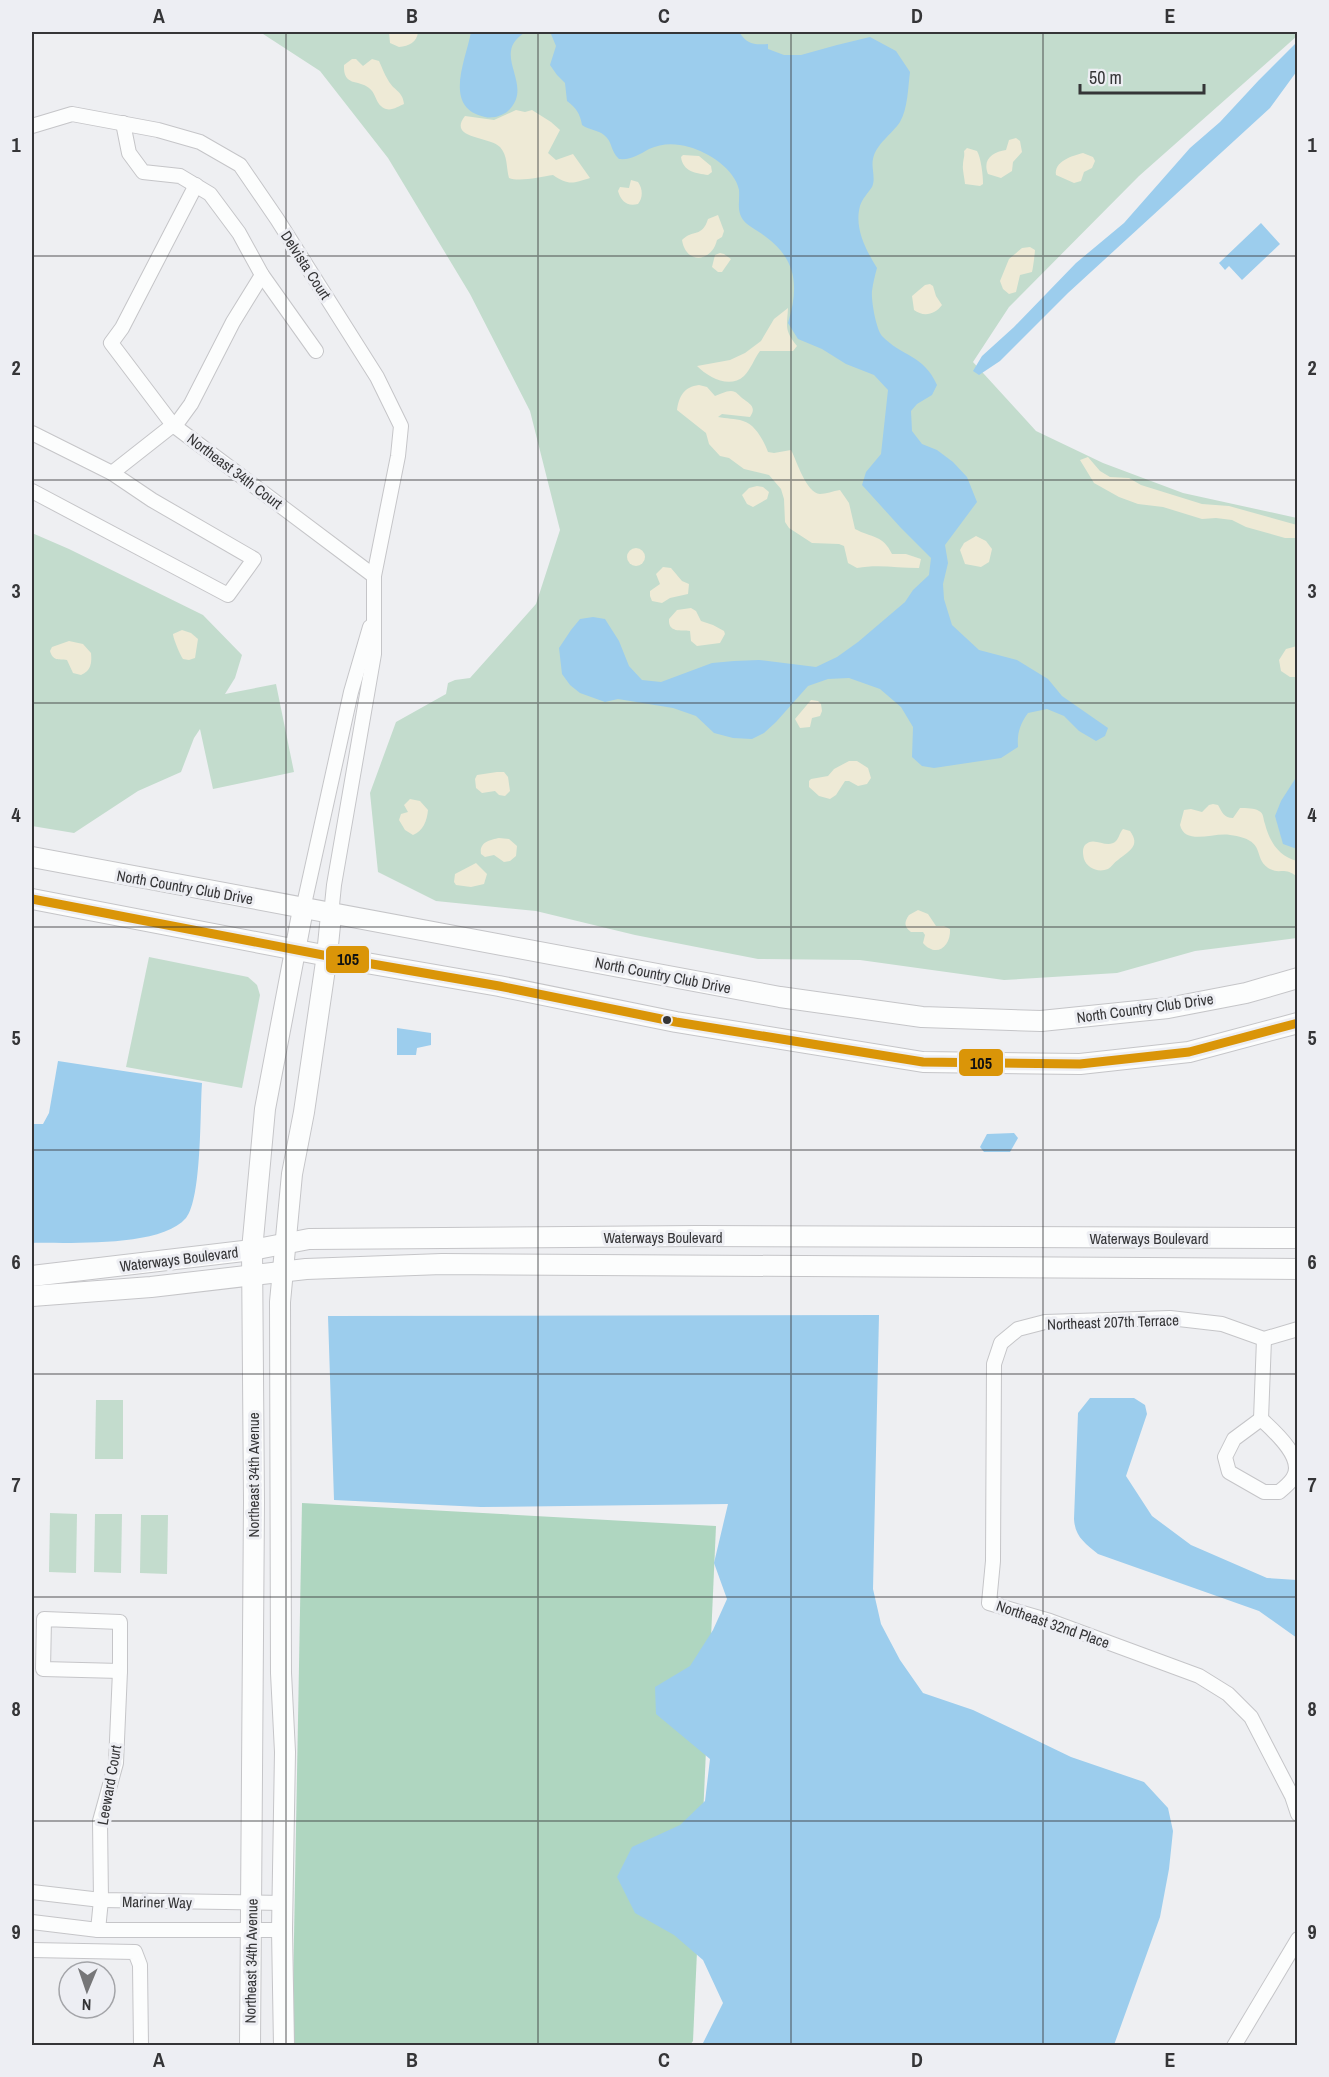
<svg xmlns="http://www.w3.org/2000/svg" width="1329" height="2077" viewBox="0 0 1329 2077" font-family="'Archivo Narrow',sans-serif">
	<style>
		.green { fill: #c3dccd }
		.forest { fill: #afd6c0 }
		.sand { fill: #eeead6 }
		.water { fill: #9ccded }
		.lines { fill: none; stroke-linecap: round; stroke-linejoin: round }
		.street-casing { stroke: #c5c5c8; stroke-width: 16 }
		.secondary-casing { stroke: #c5c5c8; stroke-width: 22 }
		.street { stroke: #fcfdfd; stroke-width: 14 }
		.secondary { stroke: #fcfdfd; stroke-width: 20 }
		.bus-1-casing { stroke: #edeef3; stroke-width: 14 }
		.bus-1 { stroke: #da9508; stroke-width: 9 }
		.grid { fill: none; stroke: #353537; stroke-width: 1.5; stroke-opacity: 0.55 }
		.bus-dot { fill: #353537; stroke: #edeef3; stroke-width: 2 }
		.labels { text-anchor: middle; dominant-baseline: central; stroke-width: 6; stroke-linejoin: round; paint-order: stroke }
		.street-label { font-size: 15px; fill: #353537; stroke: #edeef3 }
		.line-badge { stroke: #edeef3; stroke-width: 2 }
		.pale-badge-label { font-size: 16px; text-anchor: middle; font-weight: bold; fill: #111 }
		.neatline { fill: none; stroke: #353537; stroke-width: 2 }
		.grid-label { font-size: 20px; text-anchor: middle; font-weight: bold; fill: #353537 }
	</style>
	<rect width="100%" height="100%" fill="#eeeff2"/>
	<!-- green -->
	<g class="green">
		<path d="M260,32H1297V36L1139,176L1009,307L973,362L1036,431L1103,463L1183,493L1297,518V938L1195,951L1117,973L1004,980L860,960L758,959L635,935L536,911L436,901L378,872L370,793L396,722L446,694L448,683L455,680L470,678L536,604L560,530L530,411L470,294L388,158L320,71Z"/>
		<path d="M32,533L69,549L203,615L242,655L235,678L225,694L276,684L294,772L213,789L200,729L194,738L181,772L138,791L74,833L32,826Z"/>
		<path d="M149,957L248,977L257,985L260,995L242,1088L126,1067Z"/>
		<path d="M96,1400H123V1459H95Z"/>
		<path d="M50,1513L77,1514L76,1573L49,1572Z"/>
		<path d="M95,1514H122L121,1573L94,1572Z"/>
		<path d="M141,1515H168L167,1574L140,1573Z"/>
	</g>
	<!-- forest -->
	<path class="forest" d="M302,1503L716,1526L693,2041L690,2045L292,2046Z"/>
	<!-- sand -->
	<g class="sand">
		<path d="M389,32H418C417,42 409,46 399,47L390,43Z"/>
		<path d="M352,59H356L363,66L372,59L379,61C382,67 384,74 388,80C393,90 403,91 404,104C399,106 392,111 386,109C375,105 377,94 369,88C358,79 343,87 344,65Z"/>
		<path d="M516,110L525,112L532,110L551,122L560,130L548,153L556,160L573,154L590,178C573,183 569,186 553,175C541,177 519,182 509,178C506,167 508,156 500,147C490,136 447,139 465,116L494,120Z"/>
		<path d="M1016,138L1020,141L1022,152L1013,162L1012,171L1001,178L988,174C982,159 993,152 1006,150L1009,140Z"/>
		<path d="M967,148L977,151C981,158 983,175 983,184L980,186L965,184C965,181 962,167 963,165C963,159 965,157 964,151Z"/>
		<path d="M1083,153L1093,157L1095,161L1092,168L1084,172L1081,181L1074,183L1056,175C1054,161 1072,156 1083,153Z"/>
		<path d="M683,155L699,156L711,166L712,172L708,175C696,173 683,172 681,157Z"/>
		<path d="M631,180L638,182C643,189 643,198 638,204C627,207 621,201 618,191L620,187L629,188Z"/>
		<path d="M718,215L724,231L722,237L717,240C712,262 686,265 682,240C693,229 702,238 708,219Z"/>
		<path d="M1022,248L1030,247L1035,250C1035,252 1033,269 1032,272L1020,275L1016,292L1009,294L1003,289L1000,281L1009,259Z"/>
		<path d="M720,253L724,254L731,259L722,272H718L712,267L715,255Z"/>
		<path d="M930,284L933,286L936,296L942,305C935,315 923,317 914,310L912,296L925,285Z"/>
		<path d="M788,308C787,327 784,330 797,346L793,351H760C754,359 751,369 744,376C730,389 709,378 697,366L730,360L745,353L761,341L774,319Z"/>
		<path d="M699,385L707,387L715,396C721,394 729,389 735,392C736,392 741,397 742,398C750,404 757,407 750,417L722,414L718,417C726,419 735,418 743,421C755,424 764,441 768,452L774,453L791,450C797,461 806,493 820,494C826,494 833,491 840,490L849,503L855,529C872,538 883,535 892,554H906L921,559L919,568C897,568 878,564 857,568L848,563L844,546L839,544L812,543L789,528L785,522L784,499L781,489L769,475L744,469L729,458L720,456L709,444L706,433L677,410C679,396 684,387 699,385Z"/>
		<path d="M1088,457L1100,471L1110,477L1129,478L1141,485L1202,504L1229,506L1297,525V538H1285L1246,527L1232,520L1216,518L1202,519L1163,507L1138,504L1119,497L1094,483L1080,460Z"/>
		<path d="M757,486L763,487L769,492L767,499L753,507L747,504L742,495L749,488Z"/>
		<path d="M976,536L986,541L992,549L989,562L981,567L965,564L960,550L964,543Z"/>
		<circle cx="636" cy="557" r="9"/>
		<path d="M663,567L671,568L682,581L689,584L688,594L670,598L662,603L652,601L650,596V591L660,584L656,574Z"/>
		<path d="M691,608L696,611L701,621L713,625L724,631L725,634L720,643L697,646L691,641L690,631C681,630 668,633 669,619L677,610Z"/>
		<path d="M182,630L191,633L198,639L195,658L189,660L183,659C180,655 173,638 173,634Z"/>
		<path d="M69,641L83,644L91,653C92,663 91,671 81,675L73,673L67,660C58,659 53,661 50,651L52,647Z"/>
		<path d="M1297,646V677H1290L1281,671L1279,660L1286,649Z"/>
		<path d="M811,700L818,701L821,704L822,711L820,716L812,718L810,727L800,728L795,719Z"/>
		<path d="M849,761H857L868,768L871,778L867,784L858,786L849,781H845L836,795L830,799L819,796L809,787V781L811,779L828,776L834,769Z"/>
		<path d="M497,772H504L508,777L510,791L505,796L499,795L495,791L482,793L476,788L475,779L477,775Z"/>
		<path d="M410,799L420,801L428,810C427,821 423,831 413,835L405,830L399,820L401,814L408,812L404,805Z"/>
		<path d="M1213,804L1218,805C1222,812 1224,818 1233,818L1240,808C1246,808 1255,808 1259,811C1264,813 1263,819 1265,824C1270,843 1279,856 1297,861V876C1293,874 1289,871 1284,871C1279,871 1276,872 1270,869C1251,858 1269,840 1230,835C1214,832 1185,846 1180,825L1184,810L1191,809L1202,812L1209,805Z"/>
		<path d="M1123,829L1130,831C1141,846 1129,851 1118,860C1114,862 1112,867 1108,869C1098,873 1087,868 1084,859C1083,854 1082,849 1085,845C1094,835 1107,850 1116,841C1119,838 1120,832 1123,829Z"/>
		<path d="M499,838L509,839L517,846L516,856L510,861L504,862L494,855L485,857L481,854C479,842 490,840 499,838Z"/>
		<path d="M476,863L487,874L484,884L471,887L456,885L454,882L455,874Z"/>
		<path d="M918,910L928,914L936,926H944L950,929C951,947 936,958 923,943L925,935L923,932H911C904,927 904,922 909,915Z"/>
	</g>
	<!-- water -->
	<g class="water">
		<path d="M471,32H526C489,53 534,83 510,109C505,115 494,119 485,117C442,108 466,60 471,32Z"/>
		<path d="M545,32H739C747,44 753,45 768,44V49L784,55H801L837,45L870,37L896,51L910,72C908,87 908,108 900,122C892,134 876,144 873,159C871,167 876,179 872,187C868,193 862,199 860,206C854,228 866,250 877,268C875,275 873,283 872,291C871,300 876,329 882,336C901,356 924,355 937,385L932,395L917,404L911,411L912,431L922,444L937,450L953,462L967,477L977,502L945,545L948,563L943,584L944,599L952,625L979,650L1017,660L1048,679L1062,696L1108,728L1105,736L1096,741L1079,731L1064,716L1047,709L1028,713C1020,724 1017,733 1018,747L1001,758L934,768L922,766L912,757L913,727L901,707L880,689L849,678L828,679L808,686L776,722L764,733L752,739L733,738L714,733L696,716L673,708L618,699L605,702L580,693L570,685L562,674L559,648L571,630L580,619L593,617L605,619L619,641L629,666L642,680L661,682L712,663L734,661L759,660L816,667L837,657L858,642L905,602L913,590L929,575L931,558L901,528L862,485L866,472L881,454L888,390L874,375L846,364L822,349L798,339L788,323C799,287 797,260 766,237C759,231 749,227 744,221C736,211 740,202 739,190C735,169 708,152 689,147C675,143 662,143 649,149C638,155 632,160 619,159C610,151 613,142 604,135C598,130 589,130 582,125C580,113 576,108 567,101L565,83L557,75L550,65L556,46L551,34Z"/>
		<path d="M1297,42V71L1270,108L1068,293L1000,361L979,375L973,371L982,356L1014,327L1076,263L1124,223L1190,148L1220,122L1259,80Z"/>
		<path d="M1261,223L1280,244L1242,280L1229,266L1225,270L1219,263Z"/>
		<path d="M1297,776V849L1283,844L1275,816L1281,801Z"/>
		<path d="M397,1028L431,1033V1045L417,1048L416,1055H397Z"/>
		<path d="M58,1061L202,1083C200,1110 202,1199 186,1218C160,1248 69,1242 32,1243V1124H43L49,1113Z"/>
		<path d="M1014,1133L1018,1138L1010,1152H984L980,1147L987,1134Z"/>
		<path d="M879,1315L873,1589L881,1624L900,1660L923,1693L973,1710L1071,1757L1144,1782L1168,1808L1173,1831L1169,1869L1160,1917L1114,2045H702L723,2003L703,1960L674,1935L635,1913L617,1877L632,1847L680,1825L705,1801L710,1759L656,1714L655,1687L690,1666L713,1630L727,1599L714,1563L728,1504L481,1507L334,1500L328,1316Z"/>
		<path d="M1090,1398H1134L1145,1405L1147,1414L1126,1476L1152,1516L1191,1545L1267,1578L1297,1580V1638L1259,1611L1098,1554C1085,1543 1075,1537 1074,1519L1078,1413Z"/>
	</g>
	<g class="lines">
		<defs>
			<g id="street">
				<path d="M123,123L129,153L143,172L180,176L210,194L239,233L262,275L316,351"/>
				<path d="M32,126L72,114L158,130L200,142L240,165L277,219L377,377L401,426L398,456L374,576"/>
				<path d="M173,425L111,343L122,328L196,185"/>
				<path d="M175,426L191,404L233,322L262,275"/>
				<path d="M32,433L112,473L173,425L374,576V654L334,885L331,915"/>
				<path d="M32,491L228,595L254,559L152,500L112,473"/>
				<path d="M303,909L351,692L370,627"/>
				<path d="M1298,1329L1264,1339L1222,1324L1170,1318L1045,1322L1018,1329L1001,1343L994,1364L993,1561L989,1603L1050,1621L1199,1676L1228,1694L1251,1717L1292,1796L1298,1814"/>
				<path d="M1261,1419C1274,1431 1306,1459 1293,1478C1290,1483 1284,1488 1279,1492H1264L1229,1472L1225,1457L1234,1439Z"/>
				<path d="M1261,1419L1264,1339"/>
				<path d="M44,1619L120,1622V1671L43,1669Z"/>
				<path d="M32,1892L101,1900L283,1903"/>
				<path d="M32,1922L98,1930H282"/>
				<path d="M98,1930L101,1900L100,1821L116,1763L120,1671"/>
				<path d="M32,1950L135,1952L140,1965L141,2046"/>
				<path d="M1234,2046L1298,1939"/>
			</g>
			<g id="secondary">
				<path d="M32,857L780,997L922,1017L1041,1021L1168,1008L1246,993L1298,978"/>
				<path d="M32,899L349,960L499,986L676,1022L923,1062L1080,1064L1189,1052L1298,1023"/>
				<path d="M32,1276L252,1250L309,1239L698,1236L1298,1238"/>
				<path d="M32,1296L151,1287L306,1269L442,1264L1298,1269"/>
				<path d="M250,2046L254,1502L252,1250L265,1109L303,909"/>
				<path d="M284,2046L282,1930L285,1752L281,1673L280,1302L292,1174L304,1112L327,955L331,915"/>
			</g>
		</defs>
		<!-- street casing -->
		<use href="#street" class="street-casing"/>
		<!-- secondary casing -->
		<use href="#secondary" class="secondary-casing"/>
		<!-- street -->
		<use href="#street" class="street"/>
		<!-- secondary -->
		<use href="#secondary" class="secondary"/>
		<defs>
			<path id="bus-1" d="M32,899L349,960L499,986L676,1022L923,1062L1080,1064L1189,1052L1298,1023"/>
		</defs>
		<!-- bus-1 casing -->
		<use href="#bus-1" class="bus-1-casing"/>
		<!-- bus-1 -->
		<use href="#bus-1" class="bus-1"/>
	</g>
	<!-- grid -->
	<path class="grid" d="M286,32V2046M538,32V2046M791,32V2046M1043,32V2046M32,256H1298M32,480H1298M32,703H1298M32,927H1298M32,1150H1298M32,1374H1298M32,1597H1298M32,1821H1298"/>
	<!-- markers -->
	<circle class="bus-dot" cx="667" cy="1020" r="5"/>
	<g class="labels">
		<!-- street labels -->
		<g class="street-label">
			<text transform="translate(306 265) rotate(57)">Delvista Court</text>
			<text transform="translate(235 471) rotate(37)">Northeast 34th Court</text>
			<text transform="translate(185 887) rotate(10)">North Country Club Drive</text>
			<text transform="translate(663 975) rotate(11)">North Country Club Drive</text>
			<text transform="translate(1145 1008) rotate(-8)">North Country Club Drive</text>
			<text x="663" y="1237">Waterways Boulevard</text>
			<text x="1149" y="1238">Waterways Boulevard</text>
			<text transform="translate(179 1259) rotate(-7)">Waterways Boulevard</text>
			<text transform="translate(1113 1322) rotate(-2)">Northeast 207th Terrace</text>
			<text transform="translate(253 1475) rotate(-90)">Northeast 34th Avenue</text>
			<text transform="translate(1053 1624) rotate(19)">Northeast 32nd Place</text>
			<text transform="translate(109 1785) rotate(-80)">Leeward Court</text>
			<text transform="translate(157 1902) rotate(1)">Mariner Way</text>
			<text transform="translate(251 1961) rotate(-89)">Northeast 34th Avenue</text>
		</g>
	</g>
	<g class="line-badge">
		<rect x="325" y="945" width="45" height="29" rx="6" fill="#da9508"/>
		<rect x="958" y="1048" width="46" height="29" rx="6" fill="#da9508"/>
	</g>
	<g class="pale-badge-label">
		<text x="348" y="965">105</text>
		<text x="981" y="1069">105</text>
	</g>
	<!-- border -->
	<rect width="1329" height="2077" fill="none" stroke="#edeef3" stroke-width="66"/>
	<!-- north arrow -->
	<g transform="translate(87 1990) rotate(182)"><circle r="28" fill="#edeef3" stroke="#a3a4a8" stroke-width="1.5"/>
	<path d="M0-4.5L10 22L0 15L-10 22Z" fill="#767678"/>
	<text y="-9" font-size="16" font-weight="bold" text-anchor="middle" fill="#353537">N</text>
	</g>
	<!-- scale -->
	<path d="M1080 84v9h124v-9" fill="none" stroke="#353537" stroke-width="3"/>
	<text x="1089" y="84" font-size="18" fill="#353537" stroke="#edeef3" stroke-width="4.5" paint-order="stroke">50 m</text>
	<rect x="33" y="33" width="1263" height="2011" class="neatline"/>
	<g class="grid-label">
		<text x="159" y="23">A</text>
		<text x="412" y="23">B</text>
		<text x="664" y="23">C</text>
		<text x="917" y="23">D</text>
		<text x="1170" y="23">E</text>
		<text x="16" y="152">1</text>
		<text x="1312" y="152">1</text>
		<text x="16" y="375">2</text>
		<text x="1312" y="375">2</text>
		<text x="16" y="598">3</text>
		<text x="1312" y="598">3</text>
		<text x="16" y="822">4</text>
		<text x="1312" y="822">4</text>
		<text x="16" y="1045">5</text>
		<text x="1312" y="1045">5</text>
		<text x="16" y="1269">6</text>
		<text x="1312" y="1269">6</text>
		<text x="16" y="1492">7</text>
		<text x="1312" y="1492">7</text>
		<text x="16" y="1716">8</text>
		<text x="1312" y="1716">8</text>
		<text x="16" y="1939">9</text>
		<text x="1312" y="1939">9</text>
		<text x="159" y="2067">A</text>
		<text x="412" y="2067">B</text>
		<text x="664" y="2067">C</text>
		<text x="917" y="2067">D</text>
		<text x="1170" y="2067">E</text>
	</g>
</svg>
